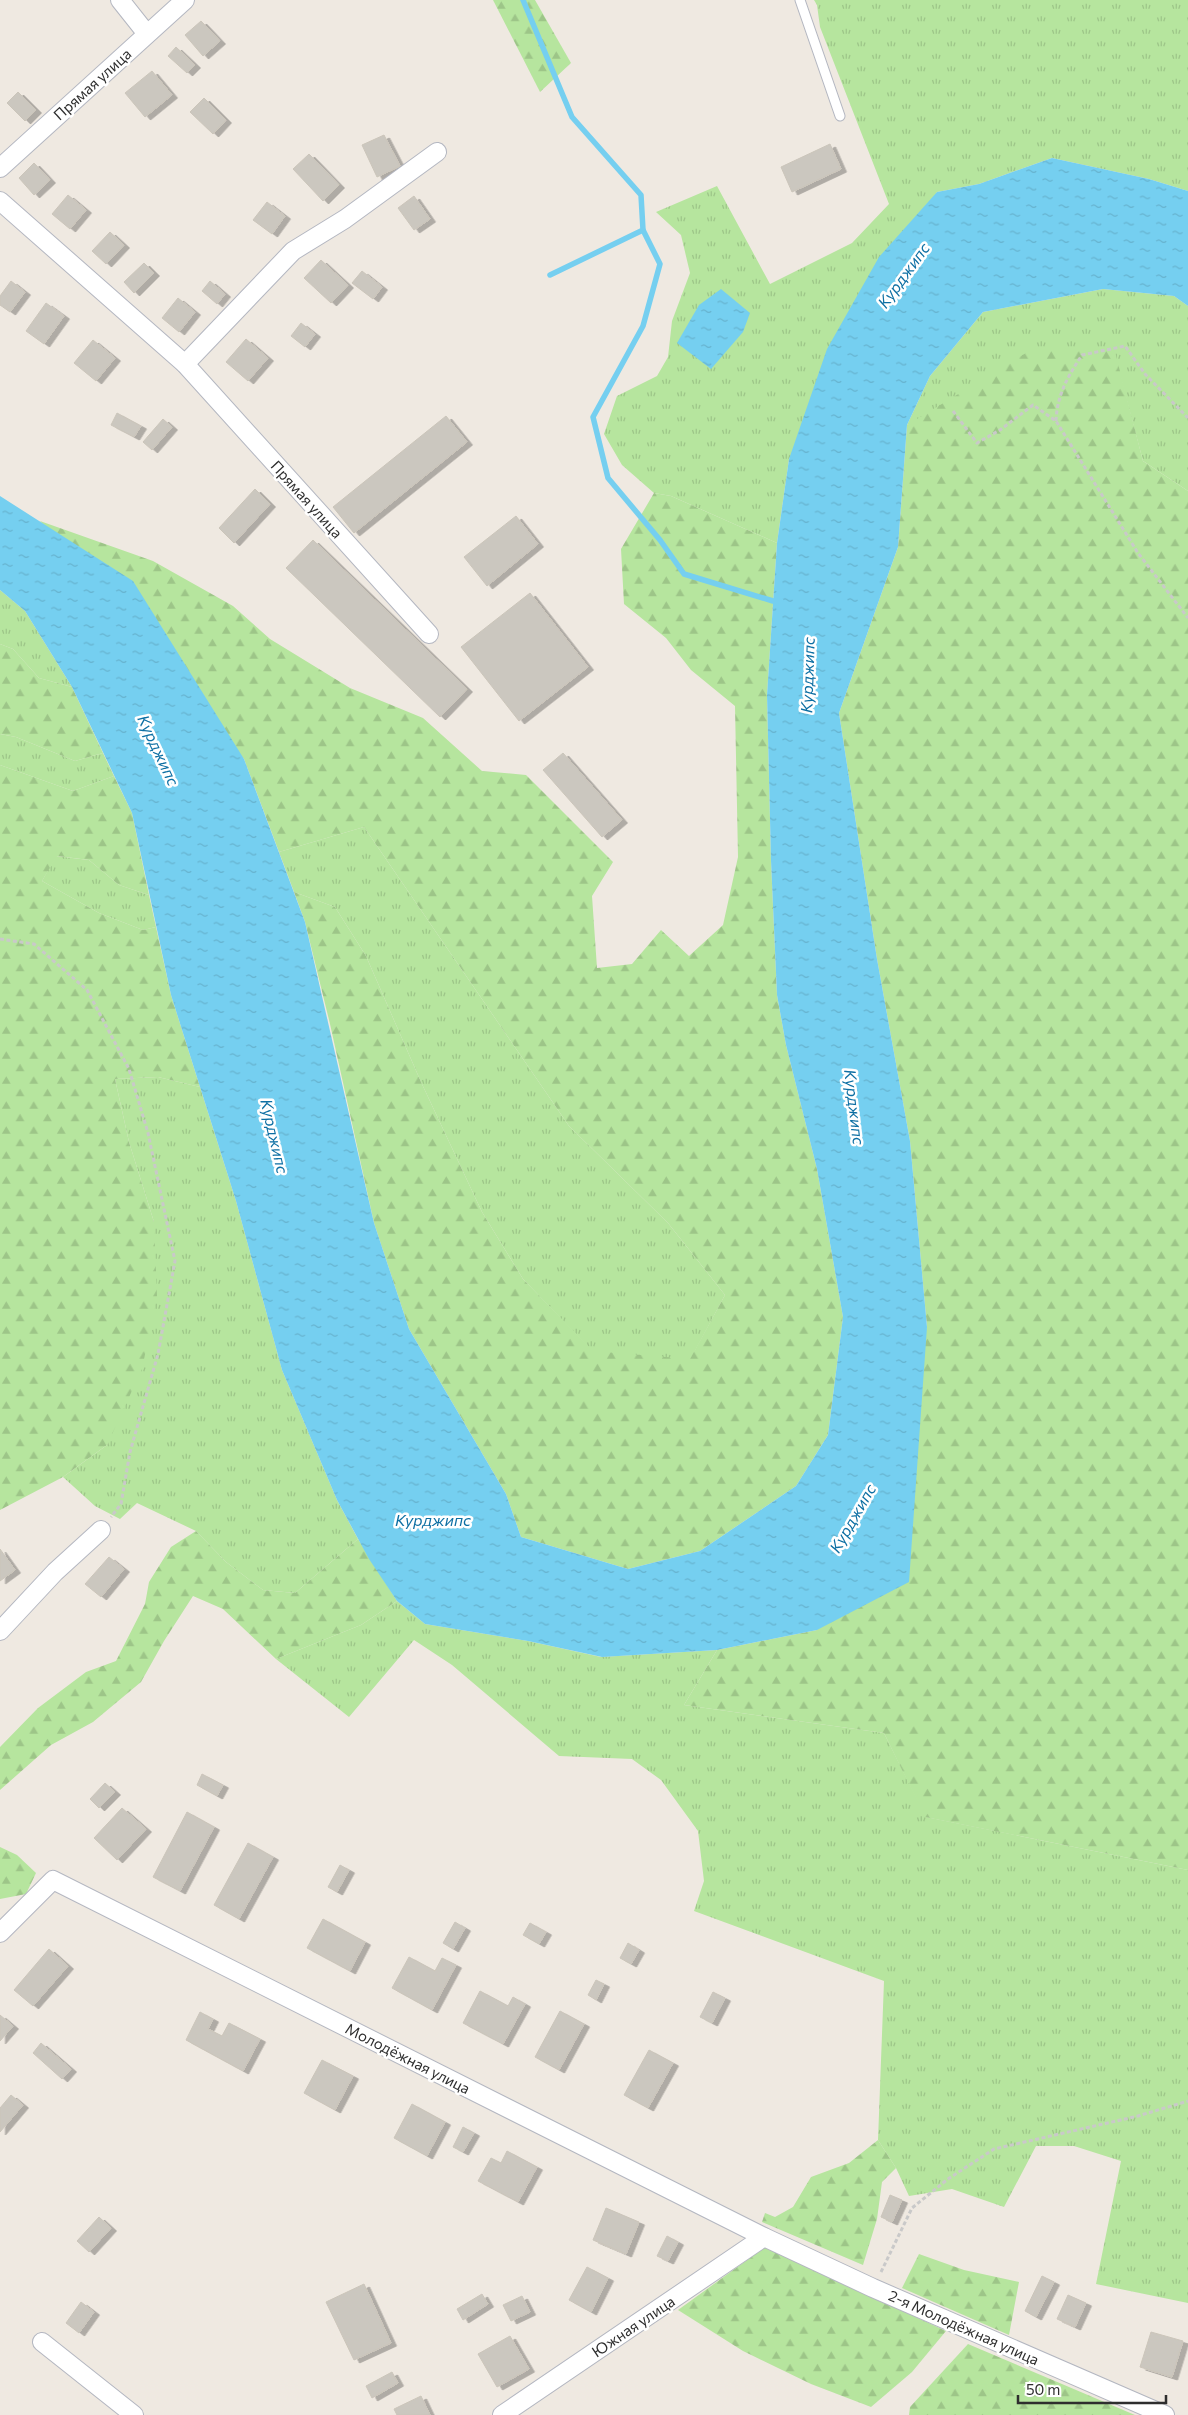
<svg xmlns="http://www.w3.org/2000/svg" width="1188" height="2415" viewBox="0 0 1188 2415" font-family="Commissioner,sans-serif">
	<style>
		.grass { fill: url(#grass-tufts) }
		.forest { fill: url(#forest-firs) }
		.water { fill: url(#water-ripples) }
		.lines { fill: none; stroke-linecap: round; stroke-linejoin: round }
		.stream { stroke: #75cff0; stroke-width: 5.5 }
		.building { fill: #cbc7bf; stroke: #cbc5ba; filter: url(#shadow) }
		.service-casing { stroke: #b4b7c1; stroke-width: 11 }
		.minor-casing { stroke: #b4b7c1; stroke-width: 20 }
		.path { stroke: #c9c9c9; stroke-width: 3; stroke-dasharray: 4 2.5; stroke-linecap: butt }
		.service { stroke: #fff; stroke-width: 9 }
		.minor { stroke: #fff; stroke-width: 18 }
		.labels { text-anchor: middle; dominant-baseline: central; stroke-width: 5; stroke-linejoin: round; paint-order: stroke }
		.street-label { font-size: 15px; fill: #2e2e2e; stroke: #fff }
		.water-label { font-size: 16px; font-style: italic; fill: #0d6fa3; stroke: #fff }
	</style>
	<defs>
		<pattern id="grass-tufts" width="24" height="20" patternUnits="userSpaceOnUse" patternTransform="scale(1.25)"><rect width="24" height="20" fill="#b6e59e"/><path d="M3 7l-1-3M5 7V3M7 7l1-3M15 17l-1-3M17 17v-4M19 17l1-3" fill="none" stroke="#9dc588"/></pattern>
		<pattern id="forest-firs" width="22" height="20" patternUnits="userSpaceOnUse" patternTransform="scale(1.25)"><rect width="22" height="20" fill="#b6e59e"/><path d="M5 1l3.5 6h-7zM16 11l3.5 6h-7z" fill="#9dc588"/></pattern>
		<pattern id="water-ripples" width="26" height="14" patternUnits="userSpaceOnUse" patternTransform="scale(1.25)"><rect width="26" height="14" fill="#75cff0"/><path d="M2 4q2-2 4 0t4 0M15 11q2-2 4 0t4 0" fill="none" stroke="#66b2ce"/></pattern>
		<filter id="shadow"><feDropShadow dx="5.5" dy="3" stdDeviation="0" flood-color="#0004"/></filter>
	</defs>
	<rect width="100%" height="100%" fill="#efe9e1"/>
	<!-- grass -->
	<g class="grass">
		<path d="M814,0H1188V191L1149,179L1052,158L979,184L937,192L789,459L777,543L671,496L654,493L622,465L604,434L617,396L657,376L668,357L672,321L690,273L681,235L656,212L717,186L770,284L852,243L889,204L820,27L817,5Z"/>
		<path d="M1103,289L1174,296L1188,306V491L1143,461L1113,348L907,425L930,376L983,312Z"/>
		<path d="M0,590L25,611L72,687L39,678L13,649L0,644Z"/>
		<path d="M0,734L16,737L75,761L103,753L114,776L73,791L0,765Z"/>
		<path d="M364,827L569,1126L668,1223L725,1295L690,1360L593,1352L523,1279L482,1212L421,1082L366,956L335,907L294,892L279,852Z"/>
		<path d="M56,856L89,860L119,885L149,895L156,927L143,930L99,913L42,881Z"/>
		<path d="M158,1077L200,1087L236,1201L282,1370L337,1500L358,1539L295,1593L263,1590L226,1562L196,1531L137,1503L120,1519L95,1506L63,1477L107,1445L154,1222L129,1142L115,1079Z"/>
		<path d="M397,1601L425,1624L528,1641L601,1657L717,1650L684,1705L884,1733L926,1817L1188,1870V2303L1096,2284L1121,2161L1074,2146H1036L1004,2207L952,2189L909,2196L896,2168L878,2140L884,1981L694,1911L704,1881L698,1831L661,1780L632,1759L559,1756L452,1665L414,1640L349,1717L276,1659L361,1625Z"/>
	</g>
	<!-- forest -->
	<g class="forest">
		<path d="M493,0H535L571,63L540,92Z"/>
		<path d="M1036,347L1114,348L1143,461L1188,491V1870L925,1817L884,1733L684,1705L717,1650L817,1630L927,1327L910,1141L877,959L839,713L898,547L907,425Z"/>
		<path d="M654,493L671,496L777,543L767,695L771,861L777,995L786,1045L817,1169L843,1317L828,1435L796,1486L700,1551L628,1569L521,1537L506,1494L409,1329L374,1223L330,1024L305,922L294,892L335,907L366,956L421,1082L482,1212L523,1279L593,1351L690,1359L725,1295L668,1223L569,1126L364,827L279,852L244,759L40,521L153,561L233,606L270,639L350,688L423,718L482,771L526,775L613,862L592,896L597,968L632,964L661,930L689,956L723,925L738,857L735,706L691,670L666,638L624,604L621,549Z"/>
		<path d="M0,644L13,649L39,678L72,687L103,753L75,761L16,737L0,734Z"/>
		<path d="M0,765L73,791L114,776L132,813L149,895L119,885L89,860L57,856L42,881L99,913L143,930L156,927L171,995L200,1087L158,1077L115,1079L129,1142L154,1222L157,1296L142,1369L107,1445L63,1477L0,1510Z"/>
		<path d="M196,1531L226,1562L263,1590L295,1593L358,1539L397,1601L361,1625L276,1659L223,1609L193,1596L164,1641L141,1682L93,1722L51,1745L0,1790V1747L38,1708L86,1672L116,1661L145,1604L149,1582L171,1547Z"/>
		<path d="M0,1847L17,1855L36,1873L26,1894L0,1899Z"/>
		<path d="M878,2140L896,2168L882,2182L877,2219L863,2265L762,2222L765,2213L775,2217L793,2207L811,2177L849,2163Z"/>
		<path d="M765,2247L946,2331L912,2372L871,2407L811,2384L743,2351L678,2310Z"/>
		<path d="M919,2254L964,2270L1019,2282L1009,2335L902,2288Z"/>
		<path d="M968,2344L1135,2415H909L910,2407Z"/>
	</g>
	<!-- water -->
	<g class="water">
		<path d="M1052,158L1149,179L1188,191V306L1174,296L1103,289L983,312L930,376L907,425L898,547L839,713L877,959L910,1141L927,1327L909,1582L817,1630L717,1650L602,1657L528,1641L425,1624L397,1601L369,1559L337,1500L282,1370L236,1201L171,995L132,813L72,687L25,611L0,590V496L133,581L244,759L305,922L374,1223L409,1329L506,1494L521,1537L628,1569L700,1551L796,1486L828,1435L843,1317L817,1169L786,1045L777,995L771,861L767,695L777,543L789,459L827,349L879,257L937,192L979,184Z"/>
		<path d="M721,289L750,313L743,332L711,369L677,343L699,305Z"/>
	</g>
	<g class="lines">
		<!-- stream -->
		<g class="stream">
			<path d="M523,0L572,117L641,195L643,230L550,275"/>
			<path d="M643,230L660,264L643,326L593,417L608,478L660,540L684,574L773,601H781"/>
		</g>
	</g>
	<!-- building -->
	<g class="building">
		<path d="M201,21L220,41L203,56L185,35Z"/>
		<path d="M176,47L195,65L187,73L168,56Z"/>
		<path d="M152,71L172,95L145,117L125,93Z"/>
		<path d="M18,92L36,110L25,121L7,103Z"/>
		<path d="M204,98L226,120L213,134L190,112Z"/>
		<path d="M384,135L400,166L377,177L362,145Z"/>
		<path d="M830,144L841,169L792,192L781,167Z"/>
		<path d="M309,154L339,185L323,201L293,169Z"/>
		<path d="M34,163L50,180L34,195L19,178Z"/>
		<path d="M68,195L86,210L70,229L52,214Z"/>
		<path d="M414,196L430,219L414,230L398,208Z"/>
		<path d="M267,202L285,216L272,234L253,220Z"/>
		<path d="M110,232L124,245L106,264L92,251Z"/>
		<path d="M321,260L348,285L331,303L304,278Z"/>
		<path d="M144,263L154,273L134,293L124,282Z"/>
		<path d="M362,271L382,287L373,299L352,283Z"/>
		<path d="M11,281L25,292L10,312L0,305V296Z"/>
		<path d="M210,281L225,294L217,304L202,291Z"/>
		<path d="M178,298L195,312L179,332L162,318Z"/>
		<path d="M46,303L64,316L44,344L26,331Z"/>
		<path d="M301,323L315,334L305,347L291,336Z"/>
		<path d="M246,339L268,358L248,381L226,362Z"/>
		<path d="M93,340L115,358L96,381L74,363Z"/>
		<path d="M117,413L141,426L134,437L111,425Z"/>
		<path d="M446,416L467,442L354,533L333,507Z"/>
		<path d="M163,419L172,427L152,450L143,442Z"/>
		<path d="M255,489L270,504L234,543L219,528Z"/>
		<path d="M516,516L538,544L487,586L464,557Z"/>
		<path d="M313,540L467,689L440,717L286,568Z"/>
		<path d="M530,593L588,667L519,721L461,647Z"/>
		<path d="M563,753L622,820L602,837L543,770Z"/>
		<path d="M0,1549L15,1570L0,1581Z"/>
		<path d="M109,1557L124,1569L101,1597L85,1584Z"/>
		<path d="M202,1774L223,1785L217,1796L197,1785Z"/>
		<path d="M105,1783L115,1792L99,1808L90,1799Z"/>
		<path d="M122,1808L146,1829L117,1860L94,1838Z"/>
		<path d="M187,1812L214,1827L180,1891L153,1877Z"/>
		<path d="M248,1843L273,1857L239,1919L214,1905Z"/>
		<path d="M340,1865L349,1870L337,1892L328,1887Z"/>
		<path d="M323,1919L365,1942L350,1971L307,1948Z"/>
		<path d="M455,1922L465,1928L453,1949L443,1943Z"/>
		<path d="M530,1923L546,1932L539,1944L523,1935Z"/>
		<path d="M628,1943L639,1950L631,1964L620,1958Z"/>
		<path d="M49,1949L68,1966L33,2006L14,1990Z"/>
		<path d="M409,1957L435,1971L442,1958L456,1965L432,2010L392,1988Z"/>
		<path d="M596,1980L604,1984L596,2000L588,1995Z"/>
		<path d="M480,1991L508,2006L513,1997L525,2004L503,2044L463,2023Z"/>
		<path d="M713,1992L725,1998L712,2023L700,2017Z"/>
		<path d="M560,2011L584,2024L559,2070L535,2057Z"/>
		<path d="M200,2012L213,2019L208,2029L222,2036L229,2023L260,2039L243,2071L186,2040Z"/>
		<path d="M0,2015L13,2026L0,2041Z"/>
		<path d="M41,2043L71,2069L62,2079L33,2053Z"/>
		<path d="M649,2050L673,2063L648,2108L624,2095Z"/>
		<path d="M322,2060L353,2076L335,2110L304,2093Z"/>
		<path d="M11,2095L23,2105L0,2132V2108Z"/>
		<path d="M412,2104L445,2122L427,2156L394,2138Z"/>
		<path d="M463,2127L474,2133L463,2152L453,2147Z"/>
		<path d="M507,2151L537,2167L518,2202L478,2181L491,2158L501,2163Z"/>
		<path d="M890,2195L902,2200L892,2222L881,2217Z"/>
		<path d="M606,2208L639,2222L626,2254L593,2240Z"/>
		<path d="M99,2217L111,2228L89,2252L77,2241Z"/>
		<path d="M667,2236L678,2242L668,2261L657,2256Z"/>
		<path d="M587,2267L608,2278L591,2312L569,2300Z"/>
		<path d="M1042,2276L1054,2282L1036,2317L1025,2311Z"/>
		<path d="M364,2284L391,2343L354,2360L326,2302Z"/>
		<path d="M482,2294L488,2304L463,2320L457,2309Z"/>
		<path d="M1068,2295L1086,2303L1075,2327L1057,2319Z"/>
		<path d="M522,2296L530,2312L511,2321L503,2305Z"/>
		<path d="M81,2302L94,2312L79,2333L66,2323Z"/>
		<path d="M1151,2332L1183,2341L1172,2377L1140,2367Z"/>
		<path d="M510,2336L529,2369L497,2387L478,2354Z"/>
		<path d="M392,2372L398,2383L372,2398L366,2386Z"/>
		<path d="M421,2396L430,2415H397L394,2409Z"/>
	</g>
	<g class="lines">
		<defs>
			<path id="service" d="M800,0L840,116"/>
			<g id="minor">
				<path d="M120,0L147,34"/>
				<path d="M0,168L185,0"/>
				<path d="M0,201L185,364L429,634"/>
				<path d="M185,364L293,251L345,219L437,152"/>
				<path d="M0,1631L55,1572L101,1530"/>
				<path d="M0,1933L53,1880L764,2237L873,2288L1165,2415"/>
				<path d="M42,2342L134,2415"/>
				<path d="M502,2415L764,2237"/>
			</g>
		</defs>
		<!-- service casing -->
		<use href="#service" class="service-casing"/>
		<!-- minor casing -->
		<use href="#minor" class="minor-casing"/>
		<!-- path -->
		<g class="path">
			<path d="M953,411L977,443L1000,430L1033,405L1056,421L1138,553L1188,618"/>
			<path d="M1056,421C1057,395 1068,376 1082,355L1125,346L1145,374L1188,418"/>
			<path d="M0,939L34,944L87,990L129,1069L148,1133L175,1261L158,1354L130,1452L121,1504L111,1517"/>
			<path d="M881,2272L912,2208L948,2179L994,2149L1138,2116L1188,2101"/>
		</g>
		<!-- service -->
		<use href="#service" class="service"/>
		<!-- minor -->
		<use href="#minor" class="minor"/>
	</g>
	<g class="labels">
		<!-- street labels -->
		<g class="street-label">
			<text transform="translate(92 84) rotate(-42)">Прямая улица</text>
			<text transform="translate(307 499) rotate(48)">Прямая улица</text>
			<text transform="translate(408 2058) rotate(27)">Молодёжная улица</text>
			<text transform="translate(633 2326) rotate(-34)">Южная улица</text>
			<text transform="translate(964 2327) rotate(24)">2-я Молодёжная улица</text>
		</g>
		<!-- water labels -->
		<g class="water-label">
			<text transform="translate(903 275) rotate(-54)">Курджипс</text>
			<text transform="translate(807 675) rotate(-88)">Курджипс</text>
			<text transform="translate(159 750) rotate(65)">Курджипс</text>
			<text transform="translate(855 1107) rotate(83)">Курджипс</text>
			<text transform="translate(275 1136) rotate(77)">Курджипс</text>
			<text transform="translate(852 1518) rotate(-60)">Курджипс</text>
			<text x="433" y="1519">Курджипс</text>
		</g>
	</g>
	<!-- scale -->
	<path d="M1018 2395v8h148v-8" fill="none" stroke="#2e2e2e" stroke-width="2.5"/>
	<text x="1026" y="2395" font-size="15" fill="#2e2e2e" stroke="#ffffff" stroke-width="4" paint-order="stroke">50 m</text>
</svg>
